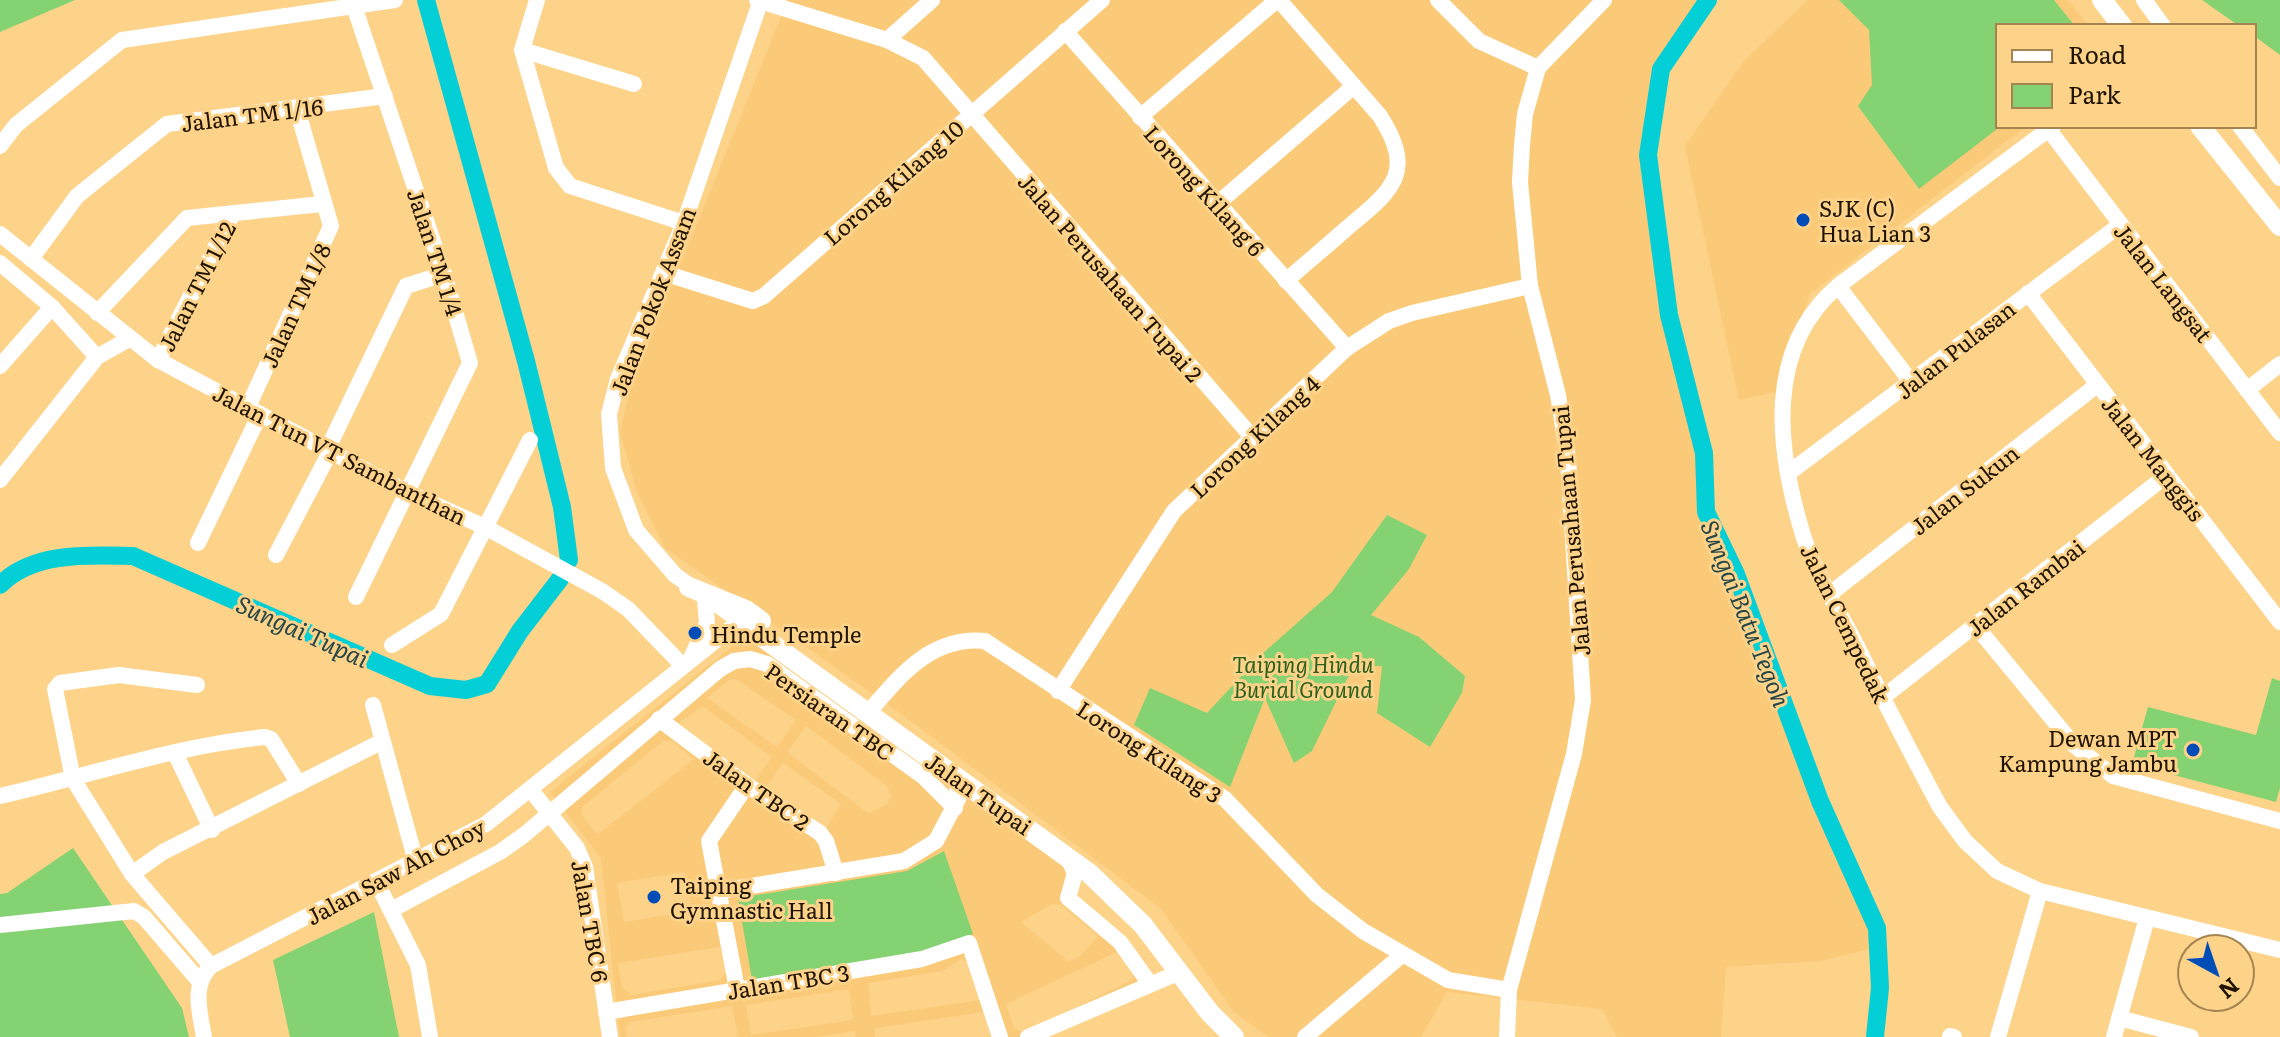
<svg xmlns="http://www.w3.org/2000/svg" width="2280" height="1037" viewBox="0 0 2280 1037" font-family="Literata,serif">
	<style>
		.built { fill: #faca79; fill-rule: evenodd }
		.green { fill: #85d272 }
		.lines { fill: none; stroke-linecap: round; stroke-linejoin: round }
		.river { stroke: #05cfd6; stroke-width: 18 }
		.minor { stroke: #fff; stroke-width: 16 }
		.major { stroke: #fff; stroke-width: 20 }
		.poi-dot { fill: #004db7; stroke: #fdd289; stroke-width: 3 }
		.labels { text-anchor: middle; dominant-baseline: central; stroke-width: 6; stroke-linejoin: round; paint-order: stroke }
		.street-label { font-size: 22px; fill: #1e1200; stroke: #fdd289 }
		.poi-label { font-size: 22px; fill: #1e1200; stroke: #fdd289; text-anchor: start }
		.park-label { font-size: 22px; font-style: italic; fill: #2c621d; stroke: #fdd289 }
		.water-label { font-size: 24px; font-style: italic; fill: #254648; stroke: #fdd289 }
	</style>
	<rect width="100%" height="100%" fill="#fdd289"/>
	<!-- built -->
	<g class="built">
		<path d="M788,0H1716L1655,70L1644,151L1669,315L1703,470L1706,512L1879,947L1821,961L1726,967L1721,1037H1617L1602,1009L1447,992L1421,1037H1268L1234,1012L1161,909L897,711L665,548L637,492L620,432L631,386Z"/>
		<path d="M1808,0H2067L2089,26H1998V126H2026L1810,294L1776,392L1739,400L1685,146L1743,62Z"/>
		<path d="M748,634L1050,852L1071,877L1064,898L1115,939L1144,980L1021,1037H991L984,1012L875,1028V1037H856L855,1031L815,1037H734L738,1036L732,1006L630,1022L625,1029L627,1037H620L601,858L550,792ZM736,679L796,720L777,747L707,698L729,680ZM702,706L772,757L753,784L683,733L679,723ZM806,726L886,785L892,796L886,805L868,813L787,752ZM663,741H672L694,759L597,835L581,814L582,807ZM783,763L841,804L827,827L820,828L764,789ZM685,872L691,911L624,922L617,883ZM1052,904L1061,905L1098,936L1078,958L1068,961L1021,922ZM720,947L726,972L720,980L632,995L622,987L618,963ZM1119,951L1134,971L1132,980L1023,1033L1014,1028L1006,1004ZM960,960L968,962L981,1000L871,1016L868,983L942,971ZM849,989L853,1020L751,1035L746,1005Z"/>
	</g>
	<!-- green -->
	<g class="green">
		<path d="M0,0H75L0,32Z"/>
		<path d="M1839,0H2054L2075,26H1998L2001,126L1919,189L1858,106L1872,85L1869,30Z"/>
		<path d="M2202,0H2280V55L2254,36V26H2239Z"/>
		<path d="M1387,515L1427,535L1409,569L1371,615L1419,637L1465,676L1462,693L1430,747L1377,713L1382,666L1353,667L1312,751L1294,763L1265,698L1230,787L1134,725L1150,688L1207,713L1261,655L1332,592Z"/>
		<path d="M2272,678L2280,681V788L2276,802L2132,764L2148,707L2256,735Z"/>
		<path d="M73,848L182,1008L189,1037H0V894L7,893Z"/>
		<path d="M944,851L973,934L922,954L752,980L738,898L907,871Z"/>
		<path d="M374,912L399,1037H290L273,960Z"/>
	</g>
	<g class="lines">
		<!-- river -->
		<g class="river">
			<path d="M426,0L526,361L562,507L569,560"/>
			<path d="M1708,0L1661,69L1648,155L1669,315L1704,453L1706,512L1736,574L1820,801L1877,928L1880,988L1875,1037"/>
			<path d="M0,585C33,551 90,555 133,556L430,686L466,690L487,684L520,631L560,579"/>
		</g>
		<!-- minor -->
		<g class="minor">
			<path d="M537,0L522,50L556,168L570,186L684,223"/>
			<path d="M757,0L887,40L923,58L1253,438"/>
			<path d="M1279,0L1380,116C1417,174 1391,191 1347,228C1327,246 1306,263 1286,281"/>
			<path d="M1438,0L1479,41L1538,68"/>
			<path d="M2144,0L2163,26"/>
			<path d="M354,6L444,274L470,363L356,597"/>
			<path d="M1065,31L1347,348"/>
			<path d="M887,40L932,0"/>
			<path d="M522,50L634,84"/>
			<path d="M1140,117L1277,0"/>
			<path d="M2053,126L1838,286C1764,349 1777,450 1803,535C1815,574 1840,612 1859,650C1885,703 1912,755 1940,807L1965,841L1997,871L2040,891L2280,950"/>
			<path d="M2240,126L2280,178"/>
			<path d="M2049,130L2280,433"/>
			<path d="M0,146L16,125L122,40L395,0"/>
			<path d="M1217,204L1354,86"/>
			<path d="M0,234L158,360L405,491L487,528L602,591L628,609L683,666"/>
			<path d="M31,259L77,196L167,124L385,96"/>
			<path d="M0,263L52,307L97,357"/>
			<path d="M664,273L753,301L764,296L1102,0"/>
			<path d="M1838,286L1912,383"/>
			<path d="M2028,293L2280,622"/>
			<path d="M97,313L187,218L322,204"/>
			<path d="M158,360L233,213"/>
			<path d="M0,366L52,307"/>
			<path d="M2247,390L2280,364"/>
			<path d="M248,407L331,226L297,109"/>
			<path d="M327,450L406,286L444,274"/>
			<path d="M1790,472L2120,225"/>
			<path d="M0,480L97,357L129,339"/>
			<path d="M198,543L260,414"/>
			<path d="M276,555L330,452"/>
			<path d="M1831,593L2097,385"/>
			<path d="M1975,625L2074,745L2113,776L2280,821"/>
			<path d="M392,645L441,614L530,440"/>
			<path d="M692,656L707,623L705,600"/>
			<path d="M197,685L119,675L60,683L55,689L73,779L132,874L211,966"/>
			<path d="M1058,691L1174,511L1347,348L1389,321L1412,313L1530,286"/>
			<path d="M1882,698L2167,475"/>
			<path d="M373,705L416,862"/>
			<path d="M867,714C899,677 930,636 985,641L1225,799L1317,895L1363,931L1448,980L1509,990"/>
			<path d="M659,719L747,785L820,833L826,841L836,873"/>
			<path d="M175,753L212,830"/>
			<path d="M530,789L577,848L585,867L610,1037"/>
			<path d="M0,796C88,776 174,746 265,737L271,739L299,784"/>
			<path d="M1068,858L1075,873L1068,898L1120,942L1150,984"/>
			<path d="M132,874L163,852L381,742"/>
			<path d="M377,883L418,965L430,1037"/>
			<path d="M720,891L904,861L936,841L959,797L955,777"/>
			<path d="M393,909L500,852L524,835L720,669L734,661L750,659L767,664L924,777L955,808"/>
			<path d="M0,925L134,911L144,917L200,982"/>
			<path d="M737,989L709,841L747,785"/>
			<path d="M606,1012L922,959L969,943L1000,1037"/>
			<path d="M2119,1018L2191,1037"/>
			<path d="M1950,1036L1954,1037"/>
			<path d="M204,1037C200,1013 191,985 211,966L486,824L740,621L675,575L636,530L613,468L609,414L618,379L684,223L761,0"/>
			<path d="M1028,1037L1180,972"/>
			<path d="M1305,1037L1402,955"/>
			<path d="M1507,1037L1509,990L1574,754L1583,700L1568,458L1558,395L1530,286L1520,182L1522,145L1525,114L1538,68L1604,0"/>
			<path d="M1998,1037L2040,891"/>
			<path d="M2114,1037L2147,918"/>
		</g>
		<!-- major -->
		<g class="major">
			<path d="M2102,0L2122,26"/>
			<path d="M2200,126L2280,226"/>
			<path d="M689,587L746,610L761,621"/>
			<path d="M740,621L1089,873L1143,925L1210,1013L1234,1037"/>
		</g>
	</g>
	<!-- markers -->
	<g class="poi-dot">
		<circle cx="1803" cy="220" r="8"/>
		<circle cx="695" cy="633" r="8"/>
		<circle cx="2193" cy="750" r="8"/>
		<circle cx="654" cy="897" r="8"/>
	</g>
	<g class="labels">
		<!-- street labels -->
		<g class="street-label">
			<text transform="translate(252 114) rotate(-7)">Jalan TM 1/16</text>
			<text transform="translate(893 182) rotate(-41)">Lorong Kilang 10</text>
			<text transform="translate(1205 190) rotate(48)">Lorong Kilang 6</text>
			<text transform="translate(436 252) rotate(72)">Jalan TM 1/4</text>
			<text transform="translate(1111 277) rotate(49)">Jalan Perusahaan Tupai 2</text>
			<text transform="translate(2164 282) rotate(52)">Jalan Langsat</text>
			<text transform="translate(196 286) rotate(-63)">Jalan TM 1/12</text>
			<text transform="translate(652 301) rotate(-69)">Jalan Pokok Assam</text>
			<text transform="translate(295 305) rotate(-65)">Jalan TM 1/8</text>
			<text transform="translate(1955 349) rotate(-38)">Jalan Pulasan</text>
			<text transform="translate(1254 436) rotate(-43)">Lorong Kilang 4</text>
			<text transform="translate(340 454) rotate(27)">Jalan Tun VT Sambanthan</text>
			<text transform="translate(2154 458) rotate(52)">Jalan Manggis</text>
			<text transform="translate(1964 489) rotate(-38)">Jalan Sukun</text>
			<text transform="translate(1570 531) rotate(-95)">Jalan Perusahaan Tupai</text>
			<text transform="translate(2025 587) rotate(-38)">Jalan Rambai</text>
			<text transform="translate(1846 623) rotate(64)">Jalan Cempedak</text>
			<text transform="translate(830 711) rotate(35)">Persiaran TBC</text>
			<text transform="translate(1150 751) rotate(33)">Lorong Kilang 3</text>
			<text transform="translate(757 789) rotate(35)">Jalan TBC 2</text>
			<text transform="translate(979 793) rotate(35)">Jalan Tupai</text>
			<text transform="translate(395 871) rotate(-28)">Jalan Saw Ah Choy</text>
			<text transform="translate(591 921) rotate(80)">Jalan TBC 6</text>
			<text transform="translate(788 981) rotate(-9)">Jalan TBC 3</text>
		</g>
		<!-- poi labels -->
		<g class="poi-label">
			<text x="1819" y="207">SJK (C)<tspan x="1819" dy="25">Hua Lian 3</tspan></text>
			<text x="711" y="633">Hindu Temple</text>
			<text x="2177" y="737" text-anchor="end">Dewan MPT<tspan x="2177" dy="25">Kampung Jambu</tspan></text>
			<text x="670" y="884">Taiping<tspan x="670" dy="25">Gymnastic Hall</tspan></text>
		</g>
		<!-- park labels -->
		<g class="park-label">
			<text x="1303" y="663">Taiping Hindu<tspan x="1303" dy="25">Burial Ground</tspan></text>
		</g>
		<!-- water labels -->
		<g class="water-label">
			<text transform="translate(1747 613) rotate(68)">Sungai Batu Tegoh</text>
			<text transform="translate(303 630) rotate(24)">Sungai Tupai</text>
		</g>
	</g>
	<!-- legend -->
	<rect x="1996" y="24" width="260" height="104" fill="#fdd289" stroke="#a48552" stroke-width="2"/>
	<rect x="2012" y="50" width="40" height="12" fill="#ffffff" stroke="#a48552" stroke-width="2"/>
	<text x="2068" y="64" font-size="24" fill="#1e1200">Road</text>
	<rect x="2012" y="84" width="40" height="24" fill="#85d272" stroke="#a48552" stroke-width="2"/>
	<text x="2068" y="104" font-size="24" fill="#1e1200">Park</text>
	<!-- north arrow -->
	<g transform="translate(2216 973) rotate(140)"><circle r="38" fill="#fdd289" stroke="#a48552" stroke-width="2"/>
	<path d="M0-6L14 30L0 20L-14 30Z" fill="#004db7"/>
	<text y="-12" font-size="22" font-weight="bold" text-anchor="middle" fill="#1e1200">N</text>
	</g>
</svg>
